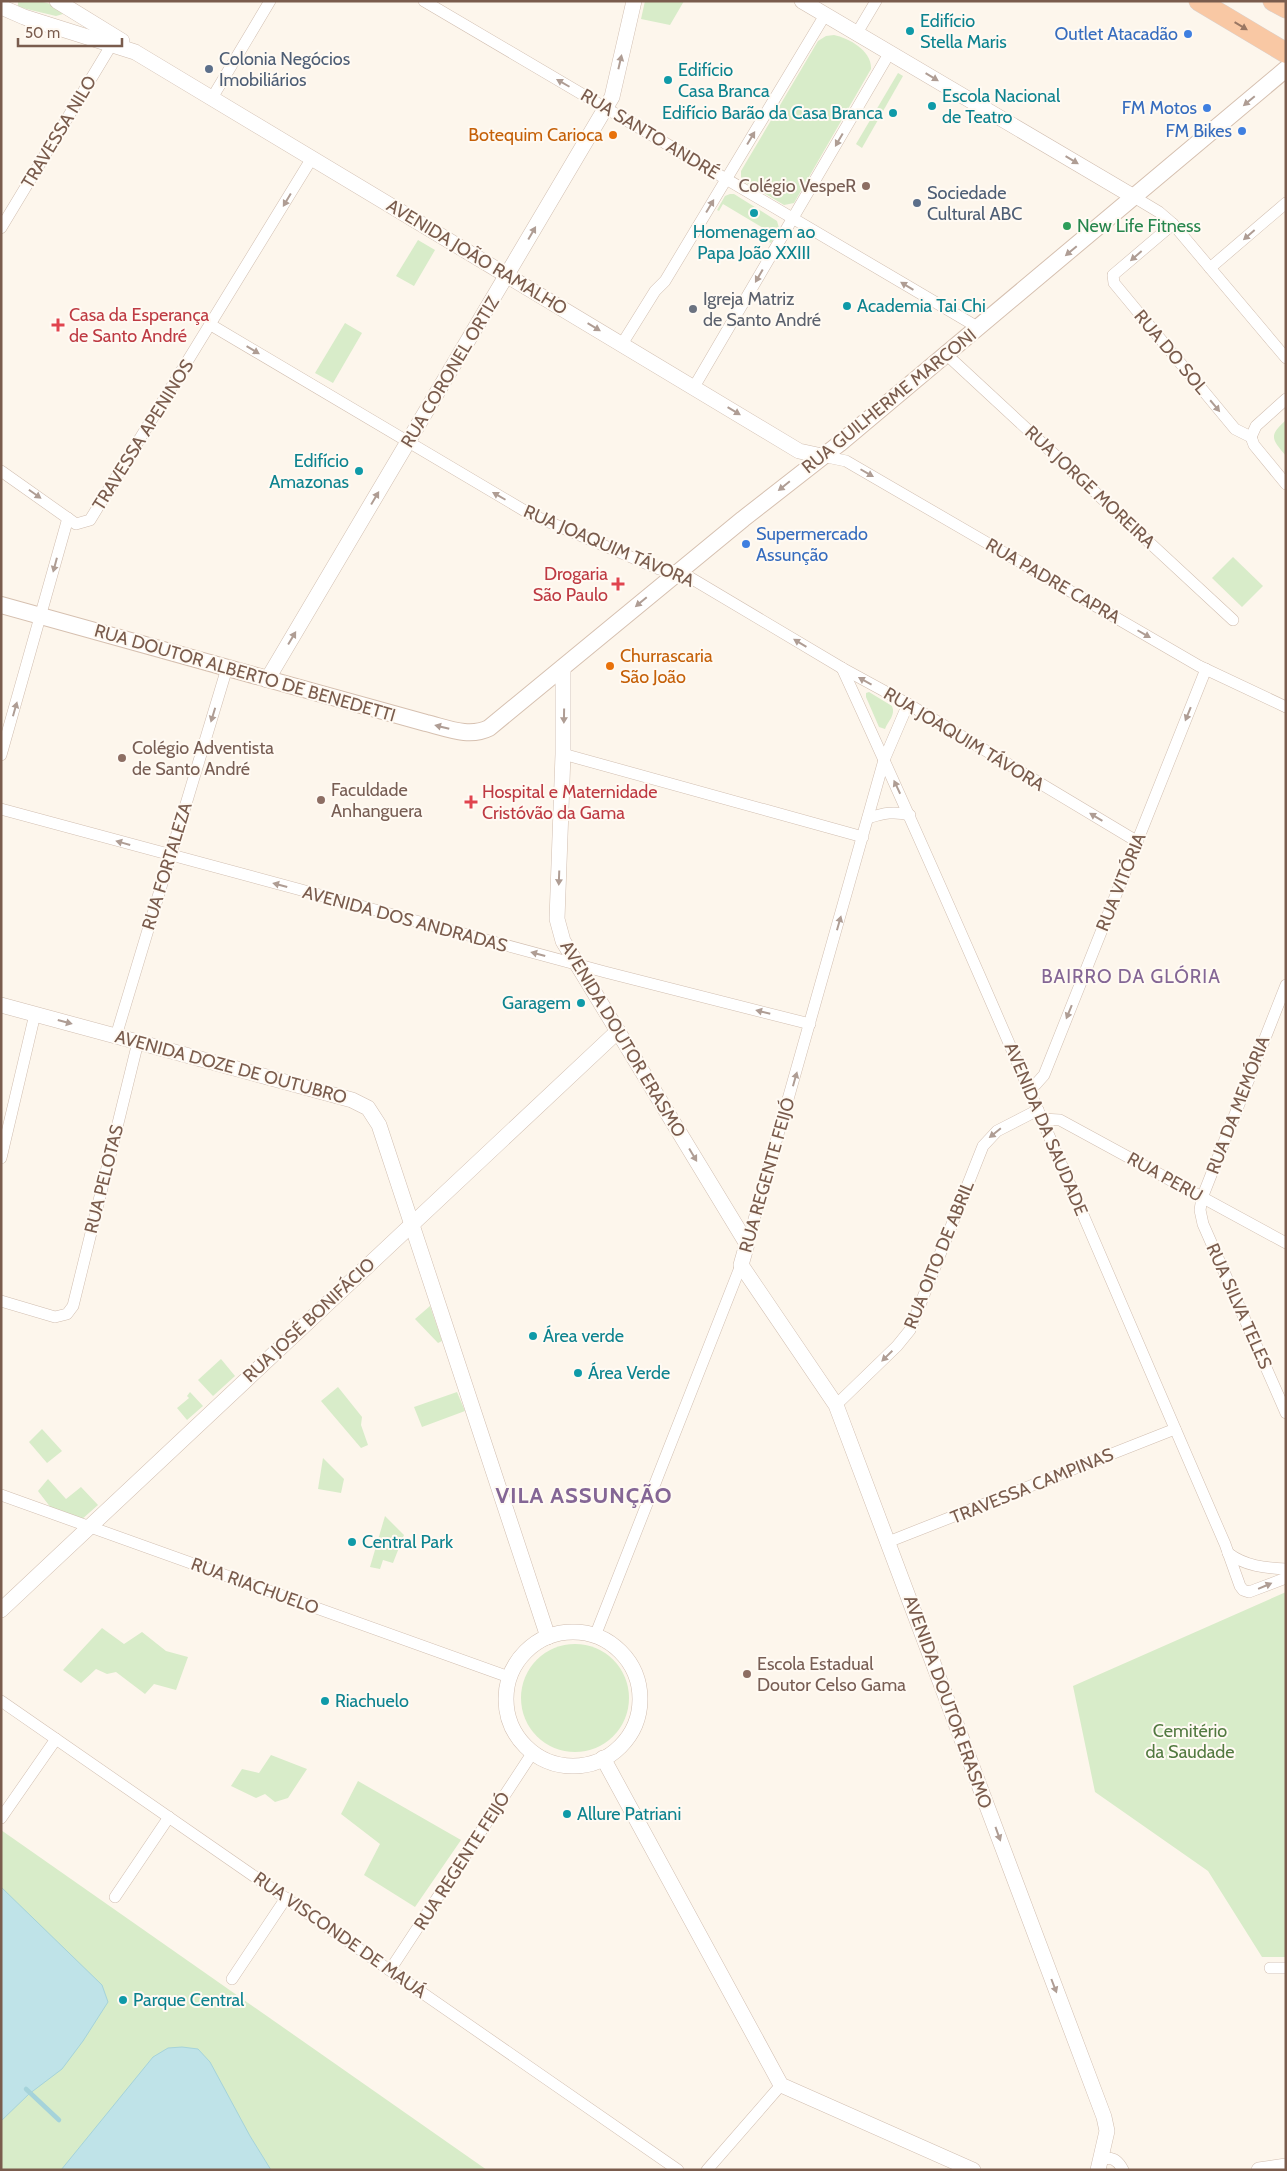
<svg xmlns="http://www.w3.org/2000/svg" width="1287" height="2171" viewBox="0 0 1287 2171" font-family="Cabin,sans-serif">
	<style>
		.green { fill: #d8ecc9 }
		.water { fill: #bfe3e8; stroke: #a5d3da }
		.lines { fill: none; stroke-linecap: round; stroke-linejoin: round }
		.stream { stroke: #a5d3da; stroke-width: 4.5 }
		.minor-casing { stroke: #d1beb0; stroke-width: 12 }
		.tertiary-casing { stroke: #d1beb0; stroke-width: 16 }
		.secondary-casing { stroke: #d6c0b0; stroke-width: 18 }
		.trunk-casing { stroke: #dad1cd; stroke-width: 21 }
		.minor { stroke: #fff; stroke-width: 11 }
		.tertiary { stroke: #fff; stroke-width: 15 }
		.secondary { stroke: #fff; stroke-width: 16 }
		.trunk { stroke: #f9c8a4; stroke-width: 20 }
		.oneway { fill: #9a7763 }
		.oneway2 { fill: #af9d94 }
		.culture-dot { fill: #0f9aa8; stroke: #fffaf3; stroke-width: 2 }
		.shop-dot { fill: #3f7fe0; stroke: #fffaf3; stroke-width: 2 }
		.service-dot { fill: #5c6f8a; stroke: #fffaf3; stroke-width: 2 }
		.food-dot { fill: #e8710a; stroke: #fffaf3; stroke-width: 2 }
		.education-dot { fill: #8d6e63; stroke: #fffaf3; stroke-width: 2 }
		.leisure-dot { fill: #2e9e5b; stroke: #fffaf3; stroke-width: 2 }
		.worship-dot { fill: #6b7280; stroke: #fffaf3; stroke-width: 2 }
		.health-dot { fill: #e0444e; stroke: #fffaf3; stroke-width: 2 }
		.labels { text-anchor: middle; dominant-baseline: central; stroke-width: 4; stroke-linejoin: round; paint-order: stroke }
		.culture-label { font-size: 18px; fill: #0d838f; stroke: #fffaf3; text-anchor: start }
		.shop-label { font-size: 18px; fill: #366cbe; stroke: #fffaf3; text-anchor: end }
		.service-label { font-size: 18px; fill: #4e5e75; stroke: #fffaf3; text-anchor: start }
		.street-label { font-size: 18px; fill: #7a5c4d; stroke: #fffaf3 }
		.food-label { font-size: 18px; fill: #c56008; stroke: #fffaf3; text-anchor: end }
		.education-label { font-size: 18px; fill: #785e54; stroke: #fffaf3; text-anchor: start }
		.leisure-label { font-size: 18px; fill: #27864d; stroke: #fffaf3; text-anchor: start }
		.worship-label { font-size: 18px; fill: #5b616d; stroke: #fffaf3; text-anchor: start }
		.health-label { font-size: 18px; fill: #be3a42; stroke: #fffaf3; text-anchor: start }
		.park-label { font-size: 18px; fill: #537a41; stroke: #fffaf3 }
		.neighbourhood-label { font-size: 19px; letter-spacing: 1px; fill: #846695; stroke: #fffaf3 }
		.district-label { font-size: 22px; font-weight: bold; letter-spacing: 1px; fill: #846695; stroke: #fffaf3 }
	</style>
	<rect width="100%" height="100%" fill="#fdf6ec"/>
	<!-- green -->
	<g class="green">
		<path d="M18,1C32,1 58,0 63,14L56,16L18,7Z"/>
		<path d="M645,1H684L670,25L641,19Z"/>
		<path d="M834,35C849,38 872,51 871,69L794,203L784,205L745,182L741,177V171L818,41L826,36Z"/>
		<path d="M898,73L903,76L862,148L856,144Z"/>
		<path d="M730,194H734L777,221L779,228L771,243L769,242L773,234L723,204L719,211L717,210L725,196Z"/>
		<path d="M418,240L435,250L414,286L396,276Z"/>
		<path d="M345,323L362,333L333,383L315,373Z"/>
		<path d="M1286,420V456C1272,439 1268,436 1286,420Z"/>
		<path d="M1233,557L1263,586L1242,607L1212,578Z"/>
		<path d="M869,692L892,706C896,715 888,721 885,729L879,727L866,697V693Z"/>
		<path d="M430,1306L442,1341L438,1343L415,1319Z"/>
		<path d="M221,1359L235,1376L213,1396L198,1380Z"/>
		<path d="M338,1387L362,1417L361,1425L368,1445L361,1448L321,1401Z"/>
		<path d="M190,1392L203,1406L187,1420L177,1408L189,1398L187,1396Z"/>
		<path d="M457,1392L465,1411L422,1427L414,1407Z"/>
		<path d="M42,1429L62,1451L47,1463L29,1442Z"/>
		<path d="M323,1458L344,1479L341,1493L318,1489Z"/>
		<path d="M48,1479L66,1499L81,1487L98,1505L81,1520L51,1508L38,1491Z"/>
		<path d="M385,1516L404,1535L393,1563L383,1560L380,1569L370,1567Z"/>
		<path d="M1286,1592V1957H1262L1208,1871L1095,1792L1073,1686Z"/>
		<path d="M102,1628L124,1644L142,1632L166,1651L188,1657L176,1690L154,1684L145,1694L116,1672L107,1674L96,1669L81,1683L63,1670Z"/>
		<circle cx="575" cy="1698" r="54"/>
		<path d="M271,1755L307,1769L288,1798L275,1802L265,1794L256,1798L231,1786L242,1769L259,1773Z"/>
		<path d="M358,1781L461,1840L415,1907L364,1875L380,1844L341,1814Z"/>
		<path d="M1,1830L487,2170H1Z"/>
	</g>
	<!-- water -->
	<g class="water">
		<path d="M1,1887L102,1985L108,2002L83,2041L62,2069L29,2094L1,2121Z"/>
		<path d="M182,2047L198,2049L210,2062L250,2136L271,2170H61L153,2057L168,2048Z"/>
	</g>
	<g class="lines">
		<!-- stream -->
		<path class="stream" d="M26,2089L59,2120"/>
		<defs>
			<g id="minor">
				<path d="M424,1L979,328"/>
				<path d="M857,33L876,1"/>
				<path d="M212,98L270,1"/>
				<path d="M1134,197L1159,212L1173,224L1286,358"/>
				<path d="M1173,224L1113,275L1114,283L1235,429L1251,437L1254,445L1286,484"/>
				<path d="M1,228L115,39"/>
				<path d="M1210,268L1286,203"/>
				<path d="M211,325L530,514L659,569L679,571L842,668L908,704L1138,842"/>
				<path d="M622,344L655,291L665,281L825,15"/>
				<path d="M947,355L1233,620"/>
				<path d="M694,387L890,52"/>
				<path d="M1251,437L1256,426L1286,399"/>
				<path d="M822,456L846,461L1199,666L1286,707"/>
				<path d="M1,471L76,524L90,520L312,158"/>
				<path d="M842,668C975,957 1098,1252 1225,1544L1240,1586L1243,1590L1249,1592L1286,1578"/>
				<path d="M563,754L863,837"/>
				<path d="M1,755L68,518"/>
				<path d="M1,809L605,972L810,1024"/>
				<path d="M868,818C884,813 894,811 910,815"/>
				<path d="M1286,985L1202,1198L1200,1210L1203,1224L1286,1413"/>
				<path d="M116,1036L227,668"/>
				<path d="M1029,1089L1036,1084L1044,1075L1206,669"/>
				<path d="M1042,1119L1060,1120L1286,1243"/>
				<path d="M1,1158L35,1014"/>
				<path d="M747,1244L884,760L908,704"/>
				<path d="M1,1301L55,1317L67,1314L73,1306L138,1042"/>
				<path d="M836,1405L897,1346L910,1330L983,1146L997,1131L1038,1110"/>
				<path d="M1,1495L509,1677"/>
				<path d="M888,1542L1175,1429"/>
				<path d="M1228,1553C1245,1566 1265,1568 1286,1569"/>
				<path d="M595,1636L741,1265"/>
				<path d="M1,1701L678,2170"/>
				<path d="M1,1818L56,1739"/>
				<path d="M115,1897L169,1817"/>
				<path d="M1270,1968H1286"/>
				<path d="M390,1970L533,1752"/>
				<path d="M232,1979L286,1898"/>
				<path d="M1101,2160C1111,2156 1118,2160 1123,2170"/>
				<path d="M707,2170L781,2085"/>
			</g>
			<g id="tertiary">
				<path d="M57,1L122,41"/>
				<path d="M802,1L1134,197"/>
				<path d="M1,7L24,17L135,52L799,451L822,456"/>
				<path d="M563,667V754L557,919L563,941L747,1244L741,1265L836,1405L1104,2117L1107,2131L1098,2170"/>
				<path d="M267,680L612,97L634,1"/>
				<path d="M1,1005L352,1100L368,1108L379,1125L548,1637"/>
				<path d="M1,1610L618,1031"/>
				<circle cx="573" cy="1699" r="67"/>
				<path d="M603,1758L781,2085L973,2170"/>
				<path d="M1259,2170L1286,2166"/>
			</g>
			<path id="secondary" d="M1,605L426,723C447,728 469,738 489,728L743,519L839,444L1286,69"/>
			<g id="trunk">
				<path d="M1199,1L1286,53"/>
				<path d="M1273,1L1286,8"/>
			</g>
		</defs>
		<!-- minor casing -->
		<use href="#minor" class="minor-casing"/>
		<!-- tertiary casing -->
		<use href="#tertiary" class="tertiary-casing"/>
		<!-- secondary casing -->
		<use href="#secondary" class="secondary-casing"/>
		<!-- trunk casing -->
		<use href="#trunk" class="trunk-casing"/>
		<!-- minor -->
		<use href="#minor" class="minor"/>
		<!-- tertiary -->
		<use href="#tertiary" class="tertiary"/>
		<!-- secondary -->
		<use href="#secondary" class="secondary"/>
		<!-- trunk -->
		<use href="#trunk" class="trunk"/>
	</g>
	<!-- one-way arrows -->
	<defs><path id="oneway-solid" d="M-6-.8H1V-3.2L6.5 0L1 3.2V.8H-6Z" transform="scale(1.25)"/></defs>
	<use class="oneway" href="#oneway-solid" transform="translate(1241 26) rotate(31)"/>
	<g class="oneway2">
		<use href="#oneway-solid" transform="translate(620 62) rotate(-77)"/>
		<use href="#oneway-solid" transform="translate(932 77) rotate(31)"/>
		<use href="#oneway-solid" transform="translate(563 83) rotate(-150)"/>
		<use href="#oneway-solid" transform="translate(1249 101) rotate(140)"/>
		<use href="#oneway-solid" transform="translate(751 138) rotate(-59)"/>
		<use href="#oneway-solid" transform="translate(839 140) rotate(120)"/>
		<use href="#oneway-solid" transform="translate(1072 160) rotate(31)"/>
		<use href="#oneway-solid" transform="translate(287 200) rotate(121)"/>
		<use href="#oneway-solid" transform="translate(710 206) rotate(-59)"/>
		<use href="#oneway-solid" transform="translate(532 233) rotate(-60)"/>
		<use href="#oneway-solid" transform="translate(1249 235) rotate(139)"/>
		<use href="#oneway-solid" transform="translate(1071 251) rotate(140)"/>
		<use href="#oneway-solid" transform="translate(1136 256) rotate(139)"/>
		<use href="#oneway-solid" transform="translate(759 276) rotate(120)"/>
		<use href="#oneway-solid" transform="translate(907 286) rotate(-149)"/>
		<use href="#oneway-solid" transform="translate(594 327) rotate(31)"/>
		<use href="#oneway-solid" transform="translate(253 350) rotate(31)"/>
		<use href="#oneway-solid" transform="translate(1215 406) rotate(50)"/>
		<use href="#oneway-solid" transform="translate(734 411) rotate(31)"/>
		<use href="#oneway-solid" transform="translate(867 473) rotate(30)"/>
		<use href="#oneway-solid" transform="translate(784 486) rotate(141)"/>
		<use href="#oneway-solid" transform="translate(35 494) rotate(35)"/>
		<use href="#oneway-solid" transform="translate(499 496) rotate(-150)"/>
		<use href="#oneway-solid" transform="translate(375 498) rotate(-59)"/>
		<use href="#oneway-solid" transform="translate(55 565) rotate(105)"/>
		<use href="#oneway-solid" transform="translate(641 602) rotate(140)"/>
		<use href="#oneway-solid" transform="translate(1144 634) rotate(30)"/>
		<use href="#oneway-solid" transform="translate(292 638) rotate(-59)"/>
		<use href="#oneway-solid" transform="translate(800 643) rotate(-149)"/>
		<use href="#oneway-solid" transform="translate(865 681) rotate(-151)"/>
		<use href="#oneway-solid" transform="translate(15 709) rotate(-74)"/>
		<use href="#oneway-solid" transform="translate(1188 714) rotate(112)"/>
		<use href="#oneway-solid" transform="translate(213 715) rotate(107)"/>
		<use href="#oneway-solid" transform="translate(564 716) rotate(91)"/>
		<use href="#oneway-solid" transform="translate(442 727) rotate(-166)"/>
		<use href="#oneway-solid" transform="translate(897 787) rotate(-115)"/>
		<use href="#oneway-solid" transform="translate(1096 817) rotate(-149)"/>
		<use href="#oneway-solid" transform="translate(123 843) rotate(-164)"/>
		<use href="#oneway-solid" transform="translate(559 878) rotate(92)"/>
		<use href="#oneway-solid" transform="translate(280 885) rotate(-165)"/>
		<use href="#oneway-solid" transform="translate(839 923) rotate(-74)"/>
		<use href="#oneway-solid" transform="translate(538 954) rotate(-165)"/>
		<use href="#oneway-solid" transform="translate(763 1012) rotate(-166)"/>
		<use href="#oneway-solid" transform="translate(1069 1012) rotate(112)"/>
		<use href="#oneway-solid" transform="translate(65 1022) rotate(15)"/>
		<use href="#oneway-solid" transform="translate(795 1079) rotate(-74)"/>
		<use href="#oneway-solid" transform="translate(995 1133) rotate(141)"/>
		<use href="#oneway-solid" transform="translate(693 1155) rotate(59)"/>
		<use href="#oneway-solid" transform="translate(887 1356) rotate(136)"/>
		<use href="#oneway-solid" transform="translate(1265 1586) rotate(-23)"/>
		<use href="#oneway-solid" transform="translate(998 1834) rotate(70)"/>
		<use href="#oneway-solid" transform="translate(1054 1986) rotate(69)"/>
	</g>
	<!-- markers -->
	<g class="culture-dot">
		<circle cx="910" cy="31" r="5"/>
		<circle cx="668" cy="80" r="5"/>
		<circle cx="932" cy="106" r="5"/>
		<circle cx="893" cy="113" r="5"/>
		<circle cx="754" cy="213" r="5"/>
		<circle cx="847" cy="306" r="5"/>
		<circle cx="359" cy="471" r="5"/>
		<circle cx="581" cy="1003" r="5"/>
		<circle cx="533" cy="1336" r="5"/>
		<circle cx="578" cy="1373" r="5"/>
		<circle cx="352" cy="1542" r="5"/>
		<circle cx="325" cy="1701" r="5"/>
		<circle cx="567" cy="1814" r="5"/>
		<circle cx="123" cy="2000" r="5"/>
	</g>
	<g class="shop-dot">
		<circle cx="1188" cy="34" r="5"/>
		<circle cx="1207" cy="108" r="5"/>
		<circle cx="1242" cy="131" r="5"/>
		<circle cx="746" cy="544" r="5"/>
	</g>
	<g class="service-dot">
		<circle cx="209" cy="69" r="5"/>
		<circle cx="917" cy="203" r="5"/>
	</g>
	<g class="food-dot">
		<circle cx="613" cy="135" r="5"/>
		<circle cx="610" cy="666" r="5"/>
	</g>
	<g class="education-dot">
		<circle cx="866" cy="186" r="5"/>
		<circle cx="122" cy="758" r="5"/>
		<circle cx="321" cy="800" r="5"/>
		<circle cx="747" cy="1674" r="5"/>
	</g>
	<circle class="leisure-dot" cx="1067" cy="226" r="5"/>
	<circle class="worship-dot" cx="693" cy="309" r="5"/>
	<g class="health-dot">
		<path d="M55.5 317.5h5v5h5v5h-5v5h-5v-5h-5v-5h5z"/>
		<path d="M615.5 576.5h5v5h5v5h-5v5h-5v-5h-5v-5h5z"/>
		<path d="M468.5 794.5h5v5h5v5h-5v5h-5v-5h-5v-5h5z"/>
	</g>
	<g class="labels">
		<!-- culture labels -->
		<g class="culture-label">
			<text x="920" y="21">Edifício<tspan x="920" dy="21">Stella Maris</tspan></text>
			<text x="678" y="70">Edifício<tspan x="678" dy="21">Casa Branca</tspan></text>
			<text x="942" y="96">Escola Nacional<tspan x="942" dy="21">de Teatro</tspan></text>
			<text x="883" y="113" text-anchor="end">Edifício Barão da Casa Branca</text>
			<text x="754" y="232" text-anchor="middle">Homenagem ao<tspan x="754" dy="21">Papa João XXIII</tspan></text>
			<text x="857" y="306">Academia Tai Chi</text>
			<text x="349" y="461" text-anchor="end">Edifício<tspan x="349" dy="21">Amazonas</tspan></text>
			<text x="571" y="1003" text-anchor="end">Garagem</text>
			<text x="543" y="1336">Área verde</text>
			<text x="588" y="1373">Área Verde</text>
			<text x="362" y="1542">Central Park</text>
			<text x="335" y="1701">Riachuelo</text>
			<text x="577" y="1814">Allure Patriani</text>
			<text x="133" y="2000">Parque Central</text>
		</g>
		<!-- shop labels -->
		<g class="shop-label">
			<text x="1178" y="34">Outlet Atacadão</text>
			<text x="1197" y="108">FM Motos</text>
			<text x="1232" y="131">FM Bikes</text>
			<text x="756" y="534" text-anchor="start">Supermercado<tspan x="756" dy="21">Assunção</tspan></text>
		</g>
		<!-- service labels -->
		<g class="service-label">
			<text x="219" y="59">Colonia Negócios<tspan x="219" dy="21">Imobiliários</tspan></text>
			<text x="927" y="193">Sociedade<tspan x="927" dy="21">Cultural ABC</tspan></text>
		</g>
		<!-- street labels -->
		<g class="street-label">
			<text transform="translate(59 132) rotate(-59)">TRAVESSA NILO</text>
			<text transform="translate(650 134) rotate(31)">RUA SANTO ANDRÉ</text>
			<text transform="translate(477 257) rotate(31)">AVENIDA JOÃO RAMALHO</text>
			<text transform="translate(1171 352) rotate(50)">RUA DO SOL</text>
			<text transform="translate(450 372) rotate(-59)">RUA CORONEL ORTIZ</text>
			<text transform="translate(889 401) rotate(-39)">RUA GUILHERME MARCONI</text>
			<text transform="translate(143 435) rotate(-58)">TRAVESSA APENINOS</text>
			<text transform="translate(1090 487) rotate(43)">RUA JORGE MOREIRA</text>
			<text transform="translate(609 546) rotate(23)">RUA JOAQUIM TÁVORA</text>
			<text transform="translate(1053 581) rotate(30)">RUA PADRE CAPRA</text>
			<text transform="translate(245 673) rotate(16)">RUA DOUTOR ALBERTO DE BENEDETTI</text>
			<text transform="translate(964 739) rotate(31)">RUA JOAQUIM TÁVORA</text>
			<text transform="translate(167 866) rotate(-73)">RUA FORTALEZA</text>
			<text transform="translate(1121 882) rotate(-68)">RUA VITÓRIA</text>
			<text transform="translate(405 919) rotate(15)">AVENIDA DOS ANDRADAS</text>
			<text transform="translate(623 1039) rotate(59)">AVENIDA DOUTOR ERASMO</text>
			<text transform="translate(231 1067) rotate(15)">AVENIDA DOZE DE OUTUBRO</text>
			<text transform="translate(1238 1105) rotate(-69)">RUA DA MEMÓRIA</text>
			<text transform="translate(1046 1129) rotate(67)">AVENIDA DA SAUDADE</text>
			<text transform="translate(767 1175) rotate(-74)">RUA REGENTE FEIJÓ</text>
			<text transform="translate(1165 1177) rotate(29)">RUA PERU</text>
			<text transform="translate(104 1179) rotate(-76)">RUA PELOTAS</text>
			<text transform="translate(939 1255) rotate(-68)">RUA OITO DE ABRIL</text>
			<text transform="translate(1239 1306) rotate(66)">RUA SILVA TELES</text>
			<text transform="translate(309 1320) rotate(-43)">RUA JOSÉ BONIFÁCIO</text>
			<text transform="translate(1032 1486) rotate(-22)">TRAVESSA CAMPINAS</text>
			<text transform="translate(255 1586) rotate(20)">RUA RIACHUELO</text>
			<text transform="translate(948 1702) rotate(70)">AVENIDA DOUTOR ERASMO</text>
			<text transform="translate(462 1861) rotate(-57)">RUA REGENTE FEIJÓ</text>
			<text transform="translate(340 1935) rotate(35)">RUA VISCONDE DE MAUÁ</text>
		</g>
		<!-- food labels -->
		<g class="food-label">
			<text x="603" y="135">Botequim Carioca</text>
			<text x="620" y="656" text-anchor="start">Churrascaria<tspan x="620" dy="21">São João</tspan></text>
		</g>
		<!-- education labels -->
		<g class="education-label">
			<text x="856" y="186" text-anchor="end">Colégio VespeR</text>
			<text x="132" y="748">Colégio Adventista<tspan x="132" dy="21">de Santo André</tspan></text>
			<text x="331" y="790">Faculdade<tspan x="331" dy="21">Anhanguera</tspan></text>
			<text x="757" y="1664">Escola Estadual<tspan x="757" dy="21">Doutor Celso Gama</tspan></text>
		</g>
		<!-- leisure labels -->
		<g class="leisure-label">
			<text x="1077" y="226">New Life Fitness</text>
		</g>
		<!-- worship labels -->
		<g class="worship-label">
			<text x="703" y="299">Igreja Matriz<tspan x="703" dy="21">de Santo André</tspan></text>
		</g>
		<!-- health labels -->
		<g class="health-label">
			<text x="69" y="315">Casa da Esperança<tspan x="69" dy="21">de Santo André</tspan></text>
			<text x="608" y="574" text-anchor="end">Drogaria<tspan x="608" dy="21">São Paulo</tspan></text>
			<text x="482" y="792">Hospital e Maternidade<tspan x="482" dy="21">Cristóvão da Gama</tspan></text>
		</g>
		<!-- park labels -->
		<g class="park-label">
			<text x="1190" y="1731">Cemitério<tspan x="1190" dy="21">da Saudade</tspan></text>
		</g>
		<!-- neighbourhood labels -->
		<g class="neighbourhood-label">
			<text x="1131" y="976">BAIRRO DA GLÓRIA</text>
		</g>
		<!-- district labels -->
		<g class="district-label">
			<text x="584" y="1495">VILA ASSUNÇÃO</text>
		</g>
	</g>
	<!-- border -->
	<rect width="1287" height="2171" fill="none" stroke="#7a5c4d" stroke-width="5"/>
	<!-- scale -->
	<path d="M18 38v8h104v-8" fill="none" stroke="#7a5c4d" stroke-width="2.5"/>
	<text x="25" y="38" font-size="15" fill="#7a5c4d" stroke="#fffaf3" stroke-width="4" paint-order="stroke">50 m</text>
</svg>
